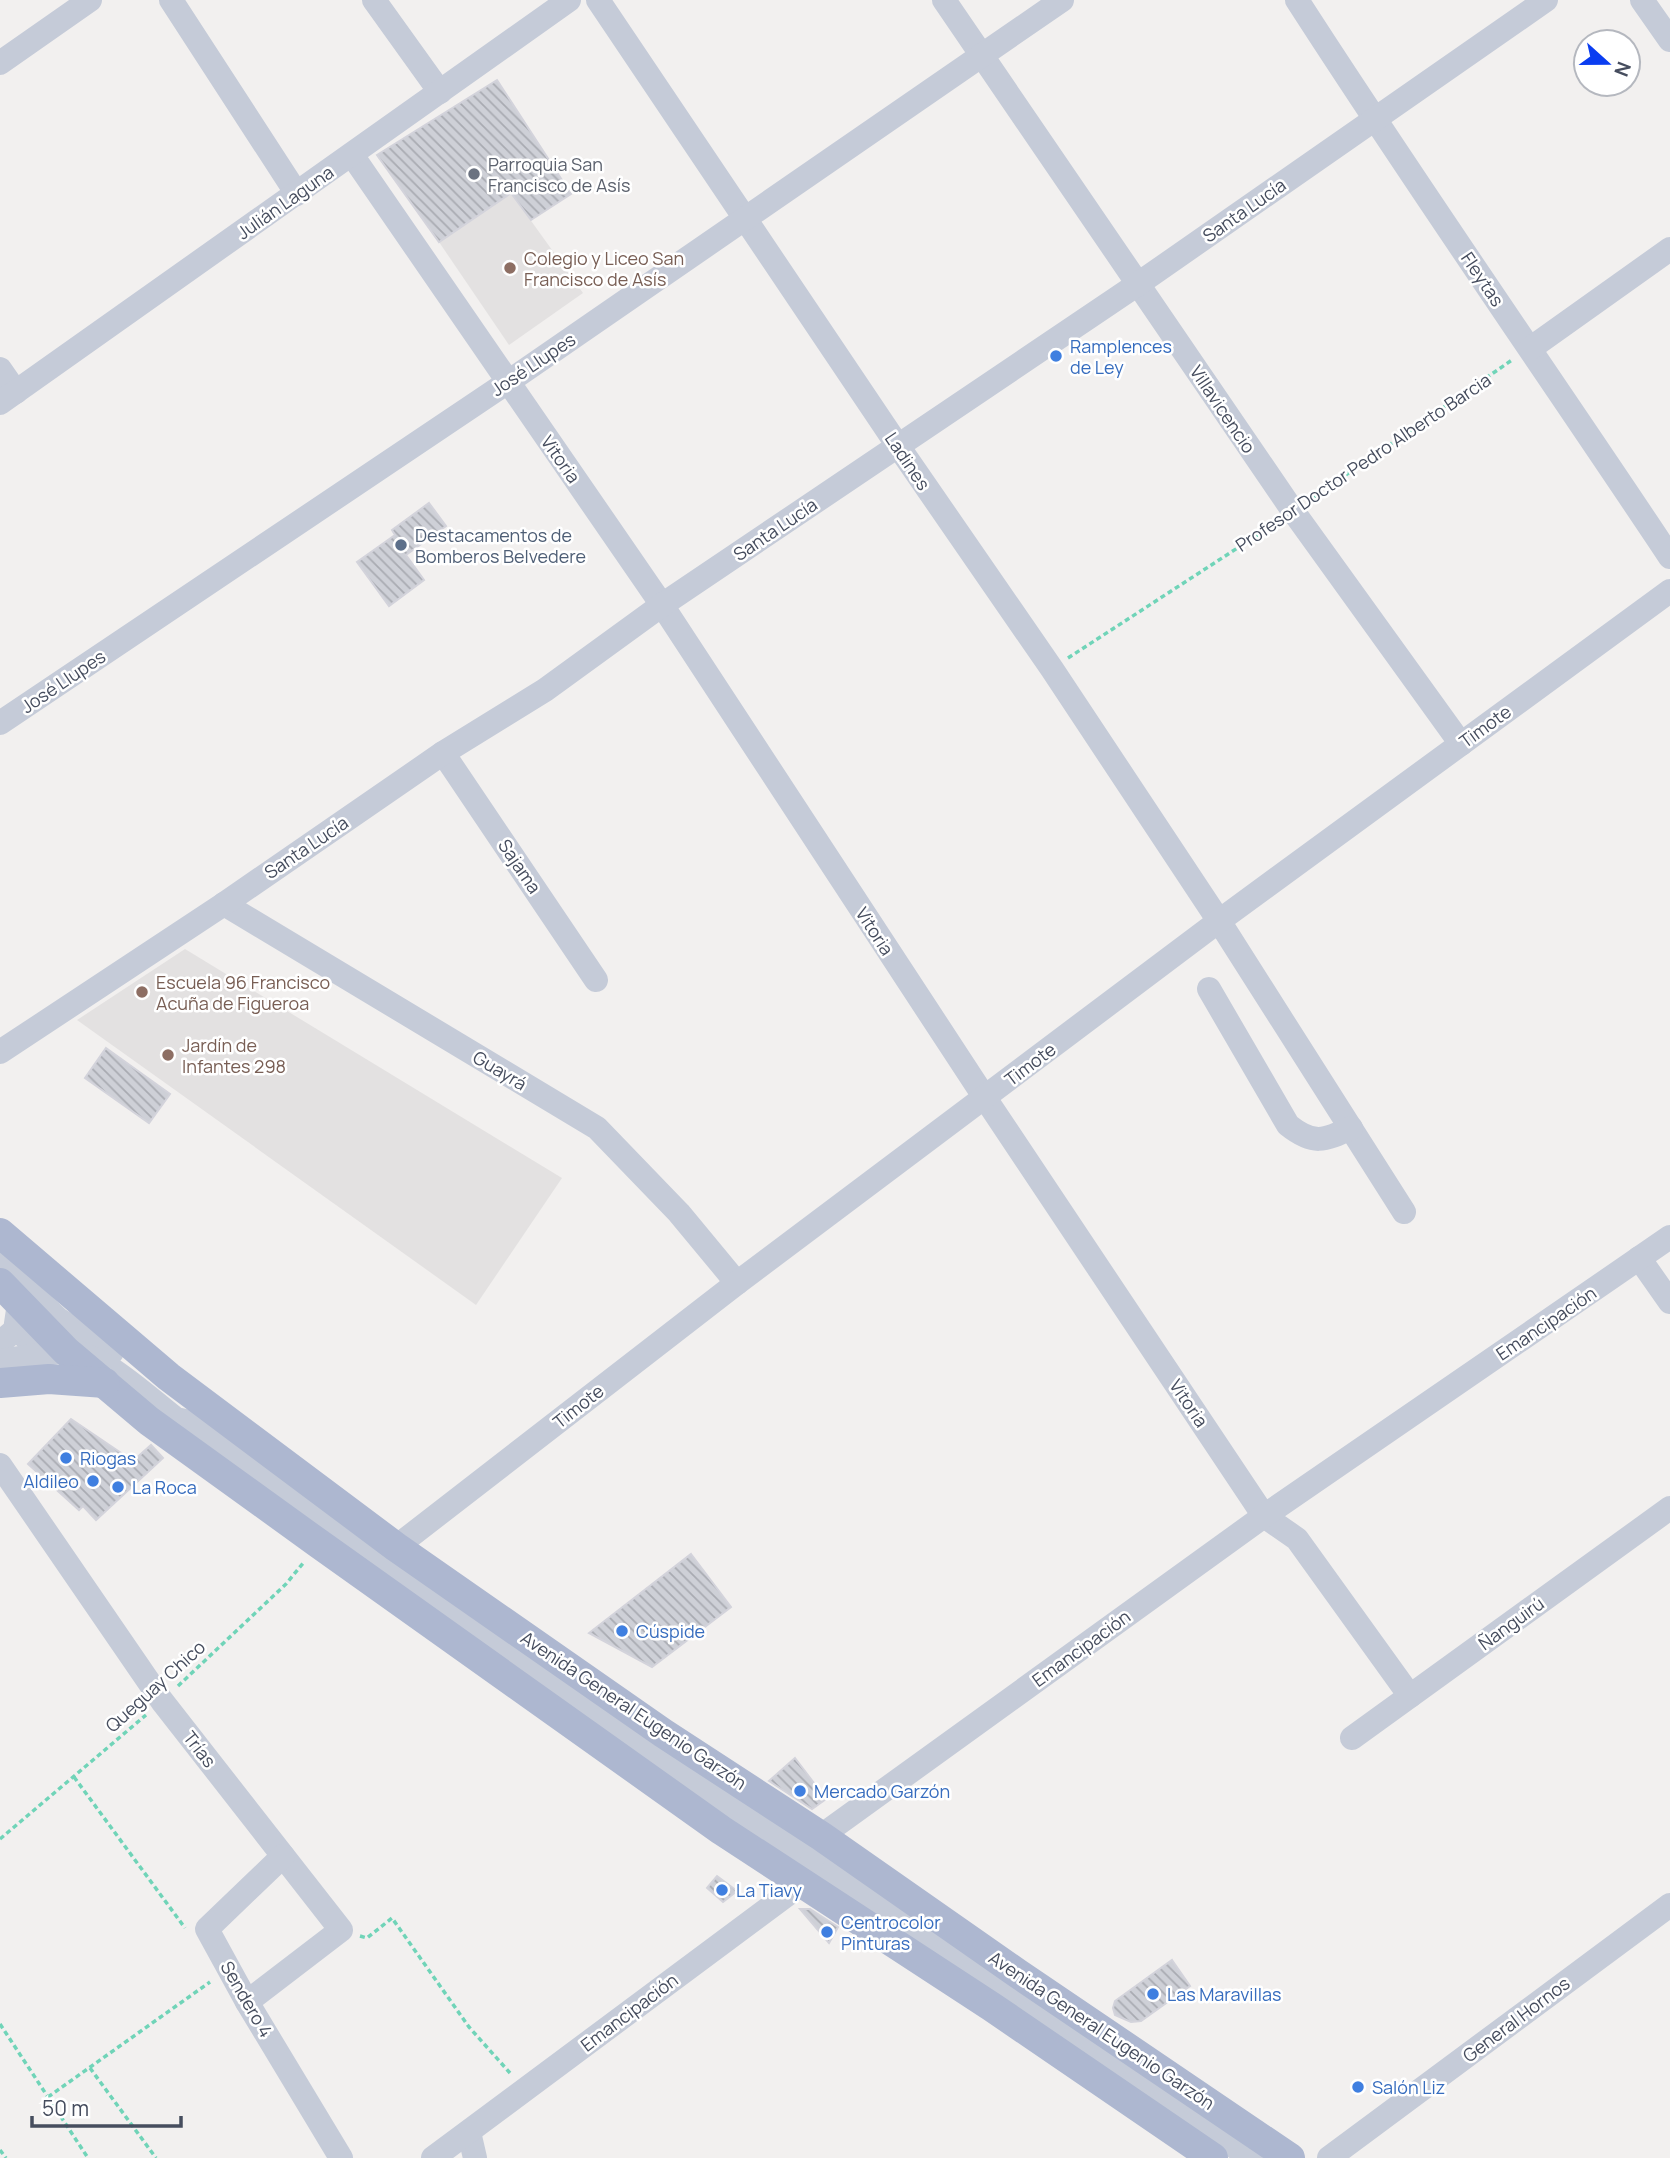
<svg xmlns="http://www.w3.org/2000/svg" width="1670" height="2158" viewBox="0 0 1670 2158" font-family="Manrope,sans-serif">
	<style>
		.education { fill: #e3e1e1 }
		.building { fill: url(#building-back-hatch); stroke: #d3d3db; stroke-width: 2 }
		.lines { fill: none; stroke-linecap: round; stroke-linejoin: round }
		.path { stroke: #70d4b8; stroke-width: 3.5; stroke-dasharray: 5 3.5; stroke-linecap: butt }
		.minor { stroke: #c5cbd8; stroke-width: 24 }
		.major { stroke: #adb7d0; stroke-width: 30 }
		.worship-dot { fill: #6b7280; stroke: #fff; stroke-width: 2.5 }
		.education-dot { fill: #8d6e63; stroke: #fff; stroke-width: 2.5 }
		.shop-dot { fill: #3f7fe0; stroke: #fff; stroke-width: 2.5 }
		.service-dot { fill: #5c6f8a; stroke: #fff; stroke-width: 2.5 }
		.labels { text-anchor: middle; dominant-baseline: central; stroke-width: 5; stroke-linejoin: round; paint-order: stroke }
		.worship-label { font-size: 18px; fill: #5b616d; stroke: #fff; text-anchor: start }
		.street-label { font-size: 18px; fill: #464d5e; stroke: #fff }
		.education-label { font-size: 18px; fill: #785e54; stroke: #fff; text-anchor: start }
		.shop-label { font-size: 18px; fill: #366cbe; stroke: #fff; text-anchor: start }
		.service-label { font-size: 18px; fill: #4e5e75; stroke: #fff; text-anchor: start }
	</style>
	<defs>
		<pattern id="building-back-hatch" width="6" height="6" patternUnits="userSpaceOnUse" patternTransform="scale(1.75)"><rect width="6" height="6" fill="#ced0d7"/><path d="M-1 5l2 2M0 0l6 6M5-1l2 2" fill="none" stroke="#a9abb2"/></pattern>
	</defs>
	<rect width="100%" height="100%" fill="#f2f0ef"/>
	<!-- education -->
	<g class="education">
		<path d="M511,193L583,293L509,345L439,242Z"/>
		<path d="M185,949L562,1178L476,1305L77,1020Z"/>
	</g>
	<!-- building -->
	<g class="building">
		<path d="M497,80L571,194L531,220L511,193L439,242L377,155Z"/>
		<path d="M429,503L446,526L406,555L424,580L389,606L357,562L395,535L392,530Z"/>
		<path d="M106,1048L170,1094L149,1123L85,1078Z"/>
		<path d="M71,1419L133,1461L151,1445L163,1458L96,1520L83,1506L79,1510L28,1464Z"/>
		<path d="M691,1554L731,1607L652,1667L589,1633Z"/>
		<path d="M795,1758L826,1799L812,1809L769,1781Z"/>
		<path d="M717,1876L737,1891L723,1902L707,1888Z"/>
		<path d="M800,1909H810L838,1927L829,1943Z"/>
		<path d="M1172,1960L1190,1986L1141,2021L1131,2022L1115,2015L1113,2008L1115,2001Z"/>
	</g>
	<g class="lines">
		<!-- path -->
		<g class="path">
			<path d="M1311,499L1512,360"/>
			<path d="M1068,658L1276,523"/>
			<path d="M178,1686L286,1584L304,1562"/>
			<path d="M74,1777L185,1928"/>
			<path d="M0,1839L146,1715"/>
			<path d="M360,1936L367,1938L392,1918L469,2027L510,2073"/>
			<path d="M0,2024L88,2158"/>
			<path d="M90,2068L156,2158"/>
			<path d="M48,2097L210,1982"/>
			<path d="M0,2150L6,2158"/>
		</g>
		<!-- minor -->
		<g class="minor">
			<path d="M171,0L297,194"/>
			<path d="M374,0L440,92"/>
			<path d="M598,0L898,446L1052,669L1219,921L1404,1212"/>
			<path d="M944,0L1293,511L1461,744"/>
			<path d="M1297,0C1418,188 1546,371 1670,557"/>
			<path d="M1642,0L1670,40"/>
			<path d="M0,63L90,0"/>
			<path d="M352,155L662,605L985,1098L1264,1516L1297,1539L1410,1696"/>
			<path d="M1531,348L1670,249"/>
			<path d="M0,369L16,392"/>
			<path d="M0,403L569,0"/>
			<path d="M0,723L508,382L1062,0"/>
			<path d="M443,753L596,980"/>
			<path d="M224,904L597,1128L679,1213L737,1283"/>
			<path d="M1209,989L1288,1125C1313,1145 1324,1141 1351,1128"/>
			<path d="M0,1052L224,904L443,753L545,690L662,605L1138,284L1546,0"/>
			<path d="M1639,1258L1670,1302"/>
			<path d="M0,1263L58,1319L112,1352"/>
			<path d="M29,1327H33L50,1343L49,1349L39,1350L23,1335Z"/>
			<path d="M0,1343L15,1330L18,1310"/>
			<path d="M0,1361L66,1351C101,1352 147,1397 176,1419L189,1422L526,1667L1251,2158"/>
			<path d="M0,1465L162,1701L341,1930L247,2002"/>
			<path d="M396,1547L737,1283L1219,921L1670,591"/>
			<path d="M1352,1738L1670,1508"/>
			<path d="M283,1856L207,1929L247,2002L341,2158"/>
			<path d="M469,2132L475,2158"/>
			<path d="M433,2158L804,1882L821,1836L1264,1516L1670,1237"/>
			<path d="M1329,2158L1670,1905"/>
		</g>
		<!-- major -->
		<g class="major">
			<path d="M0,1233L169,1377L396,1547L663,1733L821,1836L1017,1973L1290,2158"/>
			<path d="M0,1283L66,1351L149,1421L318,1543L721,1830L992,2007L1213,2158"/>
			<path d="M0,1383L49,1379L105,1383"/>
		</g>
	</g>
	<!-- markers -->
	<circle class="worship-dot" cx="474" cy="174" r="7"/>
	<g class="education-dot">
		<circle cx="510" cy="268" r="7"/>
		<circle cx="142" cy="992" r="7"/>
		<circle cx="168" cy="1055" r="7"/>
	</g>
	<g class="shop-dot">
		<circle cx="1056" cy="356" r="7"/>
		<circle cx="66" cy="1458" r="7"/>
		<circle cx="93" cy="1481" r="7"/>
		<circle cx="118" cy="1487" r="7"/>
		<circle cx="622" cy="1631" r="7"/>
		<circle cx="800" cy="1791" r="7"/>
		<circle cx="722" cy="1890" r="7"/>
		<circle cx="827" cy="1932" r="7"/>
		<circle cx="1153" cy="1994" r="7"/>
		<circle cx="1358" cy="2087" r="7"/>
	</g>
	<circle class="service-dot" cx="401" cy="545" r="7"/>
	<g class="labels">
		<!-- worship labels -->
		<g class="worship-label">
			<text x="488" y="164">Parroquia San<tspan x="488" dy="21">Francisco de Asís</tspan></text>
		</g>
		<!-- street labels -->
		<g class="street-label">
			<text transform="translate(285 202) rotate(-35)">Julián Laguna</text>
			<text transform="translate(1244 210) rotate(-35)">Santa Lucía</text>
			<text transform="translate(1483 279) rotate(56)">Fleytas</text>
			<text transform="translate(533 364) rotate(-34)">José Llupes</text>
			<text transform="translate(1223 409) rotate(56)">Villavicencio</text>
			<text transform="translate(561 459) rotate(55)">Vitoria</text>
			<text transform="translate(908 461) rotate(56)">Ladines</text>
			<text transform="translate(1363 462) rotate(-34)">Profesor Doctor Pedro Alberto Barcia</text>
			<text transform="translate(775 529) rotate(-34)">Santa Lucía</text>
			<text transform="translate(63 681) rotate(-34)">José Llupes</text>
			<text transform="translate(1485 726) rotate(-36)">Timote</text>
			<text transform="translate(306 847) rotate(-34)">Santa Lucía</text>
			<text transform="translate(520 866) rotate(56)">Sajama</text>
			<text transform="translate(875 931) rotate(57)">Vitoria</text>
			<text transform="translate(1030 1064) rotate(-37)">Timote</text>
			<text transform="translate(500 1070) rotate(31)">Guayrá</text>
			<text transform="translate(1546 1323) rotate(-34)">Emancipación</text>
			<text transform="translate(1189 1403) rotate(56)">Vitoria</text>
			<text transform="translate(578 1406) rotate(-38)">Timote</text>
			<text transform="translate(1511 1623) rotate(-36)">Ñanguirú</text>
			<text transform="translate(1081 1648) rotate(-36)">Emancipación</text>
			<text transform="translate(155 1686) rotate(-42)">Queguay Chico</text>
			<text transform="translate(634 1710) rotate(34)">Avenida General Eugenio Garzón</text>
			<text transform="translate(200 1749) rotate(52)">Trías</text>
			<text transform="translate(247 1999) rotate(60)">Sendero 4</text>
			<text transform="translate(629 2012) rotate(-37)">Emancipación</text>
			<text transform="translate(1516 2019) rotate(-37)">General Hornos</text>
			<text transform="translate(1102 2030) rotate(34)">Avenida General Eugenio Garzón</text>
		</g>
		<!-- education labels -->
		<g class="education-label">
			<text x="524" y="258">Colegio y Liceo San<tspan x="524" dy="21">Francisco de Asís</tspan></text>
			<text x="156" y="982">Escuela 96 Francisco<tspan x="156" dy="21">Acuña de Figueroa</tspan></text>
			<text x="182" y="1045">Jardín de<tspan x="182" dy="21">Infantes 298</tspan></text>
		</g>
		<!-- shop labels -->
		<g class="shop-label">
			<text x="1070" y="346">Ramplences<tspan x="1070" dy="21">de Ley</tspan></text>
			<text x="80" y="1458">Riogas</text>
			<text x="79" y="1481" text-anchor="end">Aldileo</text>
			<text x="132" y="1487">La Roca</text>
			<text x="636" y="1631">Cúspide</text>
			<text x="814" y="1791">Mercado Garzón</text>
			<text x="736" y="1890">La Tiavy</text>
			<text x="841" y="1922">Centrocolor<tspan x="841" dy="21">Pinturas</tspan></text>
			<text x="1167" y="1994">Las Maravillas</text>
			<text x="1372" y="2087">Salón Liz</text>
		</g>
		<!-- service labels -->
		<g class="service-label">
			<text x="415" y="535">Destacamentos de<tspan x="415" dy="21">Bomberos Belvedere</tspan></text>
		</g>
	</g>
	<!-- north arrow -->
	<g transform="translate(1607 63) rotate(111)"><circle r="33" fill="#ffffff" stroke="#b5b8bf" stroke-width="2"/>
	<path d="M0-5L12 26L0 18L-12 26Z" fill="#0a3df1"/>
	<text y="-10" font-size="19" font-weight="bold" text-anchor="middle" fill="#464d5e">N</text>
	</g>
	<!-- scale -->
	<path d="M32 2116v10h149v-10" fill="none" stroke="#464d5e" stroke-width="3.5"/>
	<text x="42" y="2116" font-size="21" fill="#464d5e" stroke="#ffffff" stroke-width="5" paint-order="stroke">50 m</text>
</svg>
